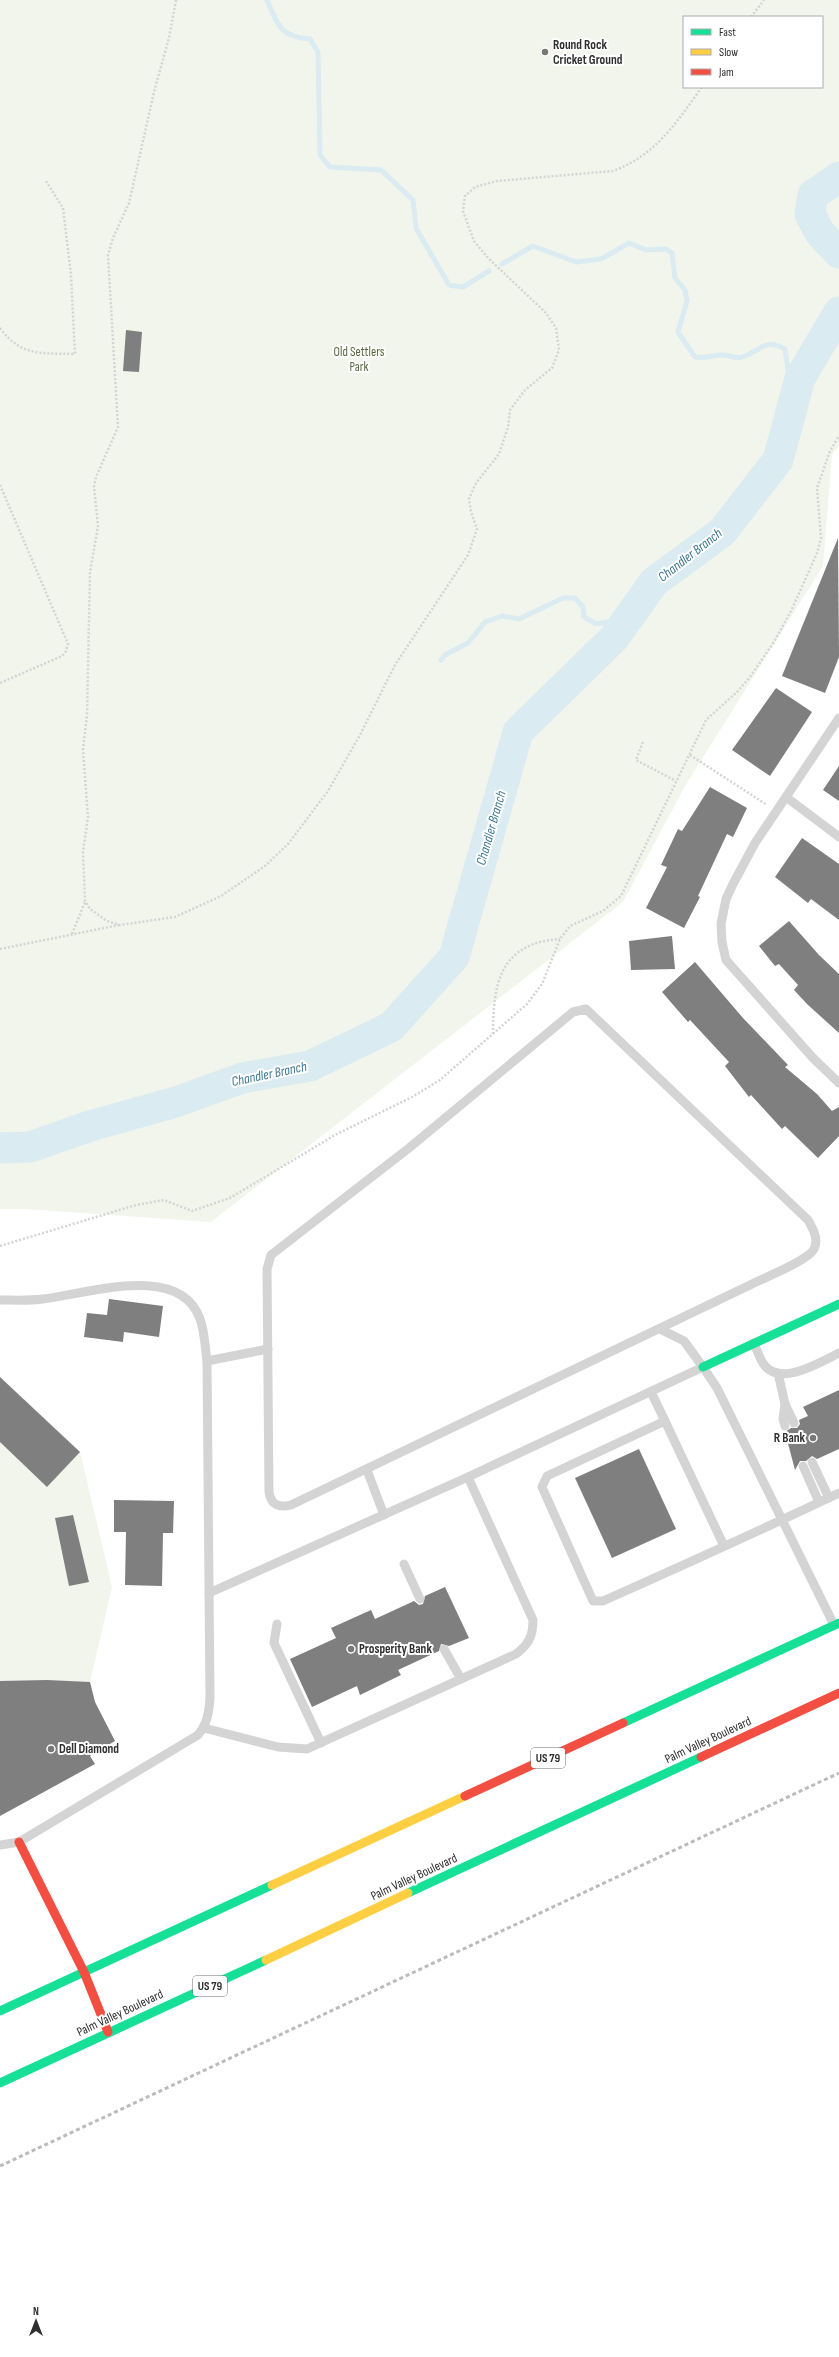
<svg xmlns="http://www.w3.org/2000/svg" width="839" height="2357" viewBox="0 0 839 2357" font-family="'Sofia Sans Condensed',sans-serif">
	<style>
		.green { fill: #f1f5ec; fill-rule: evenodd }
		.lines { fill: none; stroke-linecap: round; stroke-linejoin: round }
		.stream { stroke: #daebf1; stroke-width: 5 }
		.river { stroke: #daebf1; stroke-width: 31 }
		.building { fill: #7f7f7f }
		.path { stroke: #d4d4d4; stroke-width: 2.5; stroke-dasharray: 2 2; stroke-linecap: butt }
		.lane { stroke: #d4d4d4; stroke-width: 9 }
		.fast { stroke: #16e098; stroke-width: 9 }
		.slow { stroke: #ffcf43; stroke-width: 9 }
		.jam { stroke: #f24e42; stroke-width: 9 }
		.rail { stroke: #bbb; stroke-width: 3; stroke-dasharray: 4 3; stroke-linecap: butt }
		.poi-dot { fill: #787878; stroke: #fff; stroke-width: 1.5 }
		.labels { text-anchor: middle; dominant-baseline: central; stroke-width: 4; stroke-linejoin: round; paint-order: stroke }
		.shield { fill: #fff; stroke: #6d6d6d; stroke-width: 1 }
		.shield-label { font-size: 12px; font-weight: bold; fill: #2f2f2f }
		.poi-label { font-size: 13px; font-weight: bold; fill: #2f2f2f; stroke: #fff; text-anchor: start }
		.park-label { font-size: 13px; fill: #57693d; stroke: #fff }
		.street-label { font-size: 13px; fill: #2f2f2f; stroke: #fff }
		.water-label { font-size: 14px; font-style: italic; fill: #3f788f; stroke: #fff }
	</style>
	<rect width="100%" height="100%" fill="#fff"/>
	<!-- green -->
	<g class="green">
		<path d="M0,0H839V446L832,454L823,566L685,786L623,902L211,1222L25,1209H0ZM684,17H822V87H684Z"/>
		<path d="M0,1383L80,1452L112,1587L90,1682L0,1681Z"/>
	</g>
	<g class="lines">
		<!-- stream -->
		<g class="stream">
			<path d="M267,0C278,25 280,37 310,39L318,52L320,155L330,167L381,170L413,200L416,228L449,285L463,287L489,271"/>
			<path d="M502,264L533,246L576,262L601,259L629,243L646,250L666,249L672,253L675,278L685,290L687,301L678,332L695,357C705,359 713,355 723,355C729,355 736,359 742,357C760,352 764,337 785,349L791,389L796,393"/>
			<path d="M441,660L445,655L468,643L485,622L502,616L519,619L563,598H575L583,607L584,617L596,624L628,618"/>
		</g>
		<!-- river -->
		<g class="river">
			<path d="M839,177L813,195L810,214L820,233L839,253"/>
			<path d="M0,1148L30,1147L90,1126L176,1102L242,1078L310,1066L391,1027L454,957L518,732L614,638L654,582L722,532L778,460L800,378L839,312"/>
		</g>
	</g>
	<!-- building -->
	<g class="building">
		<path d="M126,330L142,332L139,372L123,371Z"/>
		<path d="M838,538L839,657L825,693L782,676Z"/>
		<path d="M776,688L812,712L770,776L732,750Z"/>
		<path d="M839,766V801L823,790Z"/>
		<path d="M710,787L747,808L733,837L727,834L698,896L700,897L684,928L646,908L667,867L661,865L678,829L682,831Z"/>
		<path d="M802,838L839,864V920L811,899L808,903L775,877Z"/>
		<path d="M789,921L819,955L839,974V1033L807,1004L794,990L798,985L779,964L775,966L759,946Z"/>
		<path d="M672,936L675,969L631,970L629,941Z"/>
		<path d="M695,962L743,1018L788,1065L785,1067L817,1094L832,1111L839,1107V1136L818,1158L785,1126L782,1129L751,1095L749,1097L725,1066L729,1062L690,1020L688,1022L662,992Z"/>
		<path d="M109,1299L163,1306L159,1337L124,1332L123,1342L84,1337L87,1313L107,1315Z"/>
		<path d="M0,1377L80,1452L47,1487L0,1442Z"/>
		<path d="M839,1390V1449L817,1459L812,1456L806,1461H800L795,1470L785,1432L791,1428H797L800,1424L799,1420L808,1416L803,1407Z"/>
		<path d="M639,1449L676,1529L612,1558L575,1478Z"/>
		<path d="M114,1500L174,1501L173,1533H163L162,1586L125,1585L126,1532H114Z"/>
		<path d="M73,1515L89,1582L69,1586L55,1518Z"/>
		<path d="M445,1587L469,1638L449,1646L441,1644L439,1651L398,1670L401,1675L360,1695L357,1686L312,1707L290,1659L336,1638L331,1628L371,1610L375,1619L414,1601L419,1605L423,1604L425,1596Z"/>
		<path d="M47,1680L90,1682L95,1702L115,1741L90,1756L95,1764L0,1816V1681Z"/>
	</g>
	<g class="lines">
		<!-- path -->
		<g class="path">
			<path d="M176,0L169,38L154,92L129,203L113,238L108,255L118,427L96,477L94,487L98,526L90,572L87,715L83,750L88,817L83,852L85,901L90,909L107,921L120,925L175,917L221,896L265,866L288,844L328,791L360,735L395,665L468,555L477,529L471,512L469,499L476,483L499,454L508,427L510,410L525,390L552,368L559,350L556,328L546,313L488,258L474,241L463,211L465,196L475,187L497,181L613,171C656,155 676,123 702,87"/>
			<path d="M751,17L764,0"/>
			<path d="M0,328C21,357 42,353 75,354L71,275L63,208L46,181"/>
			<path d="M0,485L68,644L66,651L62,656L0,683"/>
			<path d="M643,742L636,760L676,781"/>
			<path d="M690,755L767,805"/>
			<path d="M72,934L85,902"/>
			<path d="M0,949L119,925"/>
			<path d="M493,1034C493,983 500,943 560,939"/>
			<path d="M0,1246L136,1205L164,1200L192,1211L230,1198L335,1135L412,1097L440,1080L527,1004L542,984L560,939L570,926L603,911L621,896L706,720L737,692L750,677L774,642L792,609L817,553L821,538L817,488L830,451L839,436"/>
		</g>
		<!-- lane -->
		<g class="lane">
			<path d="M839,718L755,843L733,884L726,899L721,924L722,942L726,960L813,1058L839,1083"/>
			<path d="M786,797L839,837"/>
			<path d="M586,1009L808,1220C813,1229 819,1239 814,1249C808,1261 763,1278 750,1285L291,1505C279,1508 271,1505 269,1492L267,1269L271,1255L409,1148L573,1012Z"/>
			<path d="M0,1300C14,1300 28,1301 43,1299C86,1294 180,1262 200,1319C205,1332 205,1348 207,1361L210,1698C209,1713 207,1724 198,1735L19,1842L0,1845"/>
			<path d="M660,1329L684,1341L703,1367"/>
			<path d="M754,1343C757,1350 760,1360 765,1366C782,1386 820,1362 839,1353"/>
			<path d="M207,1361L268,1349"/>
			<path d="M778,1373L785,1404L794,1423"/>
			<path d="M651,1392L665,1421"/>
			<path d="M785,1404L783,1419L785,1426"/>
			<path d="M812,1462L829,1498"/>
			<path d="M803,1466L819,1502"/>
			<path d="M367,1470L384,1515"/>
			<path d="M724,1546L665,1421L547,1476L542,1487L593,1601H603C682,1566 761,1530 839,1493"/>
			<path d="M404,1564L420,1599"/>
			<path d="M209,1593L468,1477L703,1367L717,1388L834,1625"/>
			<path d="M277,1624L274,1643L321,1743"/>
			<path d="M444,1649L461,1679"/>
			<path d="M204,1728L278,1747L307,1749L516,1654C529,1644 533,1636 533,1620L468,1477"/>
		</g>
		<!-- fast -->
		<g class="fast">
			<path d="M703,1367L839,1304"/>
			<path d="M623,1723L839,1623"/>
			<path d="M408,1893L701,1757"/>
			<path d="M0,2011L272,1885"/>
			<path d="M0,2083L266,1960"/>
		</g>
		<!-- slow -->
		<g class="slow">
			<path d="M272,1885L465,1796"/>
			<path d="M266,1960L408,1893"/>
		</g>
		<!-- jam -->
		<g class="jam">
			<path d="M701,1757L839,1693"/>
			<path d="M465,1796L623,1723"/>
			<path d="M19,1842L84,1972L108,2032"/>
		</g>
		<!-- rail -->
		<path class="rail" d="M0,2166L839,1773"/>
	</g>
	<!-- markers -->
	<g class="poi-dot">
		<circle cx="545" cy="52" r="4"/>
		<circle cx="813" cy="1438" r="4"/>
		<circle cx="351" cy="1649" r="4"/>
		<circle cx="51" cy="1749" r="4"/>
	</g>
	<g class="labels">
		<!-- shield labels -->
		<g class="shield">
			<rect x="531" y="1748" width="34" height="20" rx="3"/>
			<rect x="193" y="1976" width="34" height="20" rx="3"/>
		</g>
		<g class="shield-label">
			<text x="548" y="1758">US 79</text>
			<text x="210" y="1986">US 79</text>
		</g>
		<!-- poi labels -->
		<g class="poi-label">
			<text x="553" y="45">Round Rock<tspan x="553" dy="15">Cricket Ground</tspan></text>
			<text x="805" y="1438" text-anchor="end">R Bank</text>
			<text x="359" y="1649">Prosperity Bank</text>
			<text x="59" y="1749">Dell Diamond</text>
		</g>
		<!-- park labels -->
		<g class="park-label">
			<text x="359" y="352">Old Settlers<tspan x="359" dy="15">Park</tspan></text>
		</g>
		<!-- street labels -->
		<g class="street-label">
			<text transform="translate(708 1740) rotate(-25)">Palm Valley Boulevard</text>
			<text transform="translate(414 1877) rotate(-25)">Palm Valley Boulevard</text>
			<text transform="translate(120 2013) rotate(-25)">Palm Valley Boulevard</text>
		</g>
		<!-- water labels -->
		<g class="water-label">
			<text transform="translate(690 555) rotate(-38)">Chandler Branch</text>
			<text transform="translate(491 828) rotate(-74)">Chandler Branch</text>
			<text transform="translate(269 1074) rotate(-12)">Chandler Branch</text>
		</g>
	</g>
	<!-- legend -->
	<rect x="683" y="16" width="140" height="72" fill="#ffffff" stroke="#acacac"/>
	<rect x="691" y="29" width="20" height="6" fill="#16e098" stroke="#acacac"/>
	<text x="719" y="36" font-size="12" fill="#2f2f2f">Fast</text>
	<rect x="691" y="49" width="20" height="6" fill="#ffcf43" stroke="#acacac"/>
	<text x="719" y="56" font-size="12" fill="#2f2f2f">Slow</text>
	<rect x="691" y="69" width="20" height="6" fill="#f24e42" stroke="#acacac"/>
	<text x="719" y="76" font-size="12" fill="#2f2f2f">Jam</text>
	<!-- north arrow -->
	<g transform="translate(36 2321)" stroke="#ffffff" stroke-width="3" paint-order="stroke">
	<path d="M0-3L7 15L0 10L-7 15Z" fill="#2f2f2f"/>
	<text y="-6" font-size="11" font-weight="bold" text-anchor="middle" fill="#2f2f2f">N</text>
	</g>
</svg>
